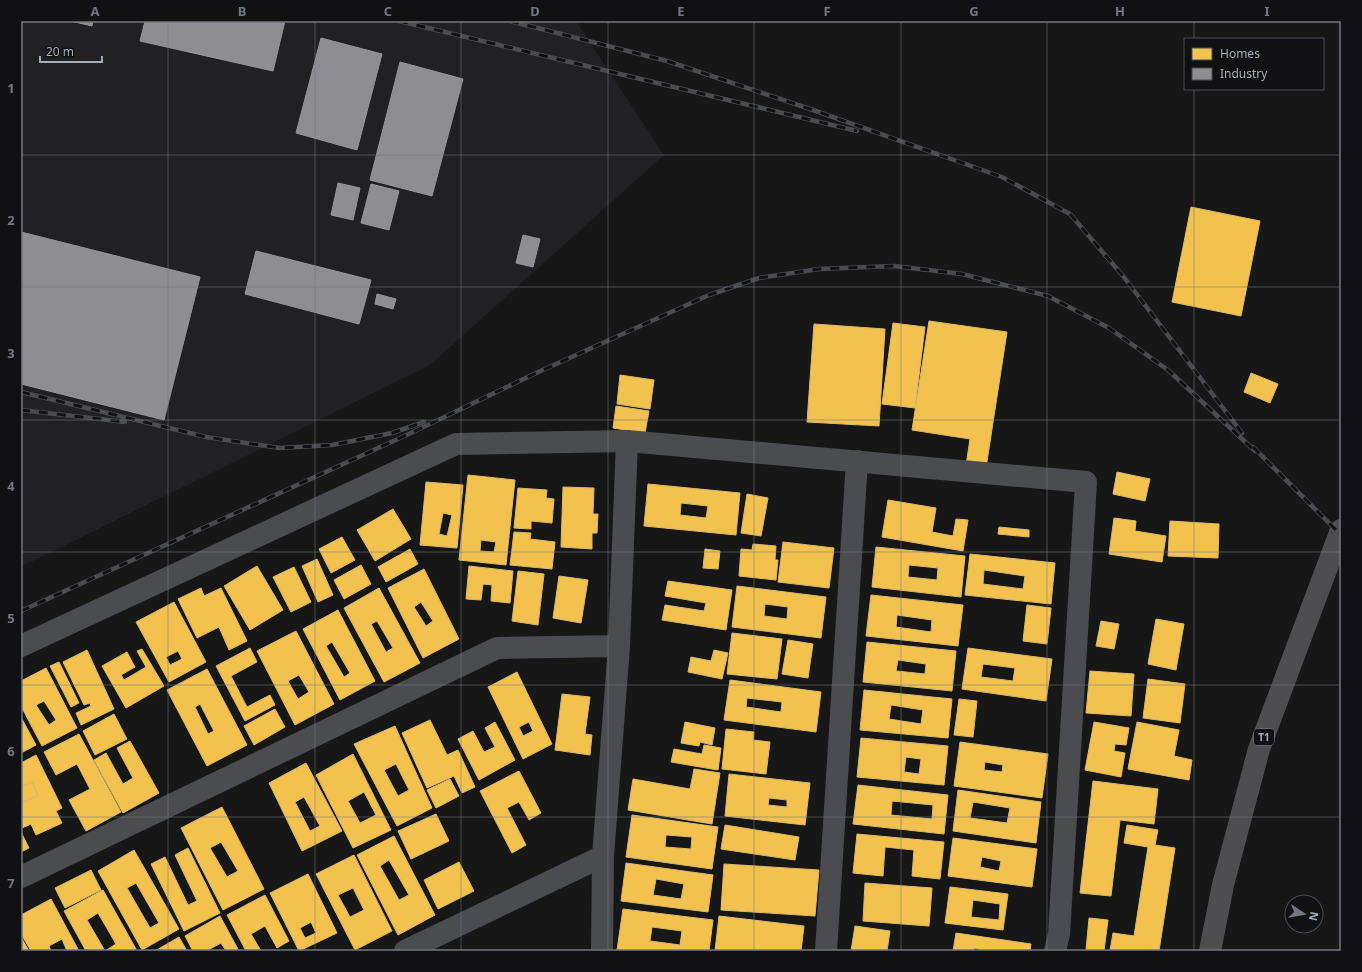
<svg xmlns="http://www.w3.org/2000/svg" width="1362" height="972" viewBox="0 0 1362 972" font-family="'Noto Sans',sans-serif">
	<style>
		.built { fill: #212123 }
		.homes { fill: #f2c14e; stroke: #dcbb6e; fill-rule: evenodd }
		.industry { fill: #8d8d92; stroke: #95979d }
		.lines { fill: none; stroke-linecap: round; stroke-linejoin: round }
		.street { stroke: #4b4c50; stroke-width: 22 }
		.highway { stroke: #4e4e51; stroke-width: 22 }
		.rail-casing { stroke: #4b4c4f; stroke-width: 4.5 }
		.rail { stroke: #111113; stroke-width: 3; stroke-dasharray: 9; stroke-linecap: butt }
		.grid { fill: none; stroke: #757880; stroke-width: 1; stroke-opacity: 0.55 }
		.labels { text-anchor: middle; dominant-baseline: central; stroke-width: 4; stroke-linejoin: round; paint-order: stroke }
		.shield { fill: #111113; stroke: #7b7e86; stroke-width: 1 }
		.shield-label { font-size: 10px; font-weight: bold; fill: #a8adb8 }
		.neatline { fill: none; stroke: #757880; stroke-width: 1.5 }
		.grid-label { font-size: 13px; text-anchor: middle; font-weight: bold; fill: #757880 }
	</style>
	<rect width="100%" height="100%" fill="#171717"/>
	<!-- built -->
	<path class="built" d="M21,21H576L664,155L430,365L21,567Z"/>
	<!-- homes -->
	<g class="homes">
		<path d="M1191,207L1260,221L1241,316L1172,302Z"/>
		<path d="M929,321L1007,332L986,468L966,465L970,439L912,430Z"/>
		<path d="M893,323L925,327L915,408L882,404Z"/>
		<path d="M814,324L885,329L879,426L807,422Z"/>
		<path d="M1251,373L1278,384L1270,403L1244,392Z"/>
		<path d="M620,375L654,380L650,409L617,404Z"/>
		<path d="M616,406L649,411L645,433L613,428Z"/>
		<path d="M1117,472L1150,479L1145,501L1113,494Z"/>
		<path d="M468,475L515,480L506,565L459,560ZM481,540L496,542L494,552L480,551Z"/>
		<path d="M426,482L463,485L457,548L420,545ZM443,513L452,515L447,536L439,534Z"/>
		<path d="M648,484L740,493L736,535L644,526ZM681,503L708,506L706,518L680,515Z"/>
		<path d="M563,487L594,488L593,514H598L597,533H592V549L561,547Z"/>
		<path d="M518,488L547,490L546,498L554,499L552,523L531,521V529L514,528Z"/>
		<path d="M747,494L768,498L761,536L741,533Z"/>
		<path d="M888,500L936,508L932,532L953,536L956,519L968,520L963,551L882,537Z"/>
		<path d="M393,509L411,539L375,561L357,530Z"/>
		<path d="M1114,518L1136,521L1135,531L1166,536L1162,562L1109,554Z"/>
		<path d="M1170,521L1219,524L1218,558L1168,556Z"/>
		<path d="M999,527L1029,530V537L998,534Z"/>
		<path d="M514,532L531,533L530,539L555,542L552,569L510,565Z"/>
		<path d="M342,537L355,560L331,573L319,549Z"/>
		<path d="M783,542L834,548L829,588L778,582Z"/>
		<path d="M753,544L776,546L775,560H778L776,580L739,576L741,549L752,550Z"/>
		<path d="M876,547L965,556L961,597L872,587ZM909,565L938,568L937,580L908,577Z"/>
		<path d="M410,549L418,564L386,582L378,567Z"/>
		<path d="M705,549L720,551L718,569L703,568Z"/>
		<path d="M970,554L1055,563L1051,604L965,595ZM984,570L1025,576L1023,589L983,584Z"/>
		<path d="M317,559L333,595L318,602L302,566Z"/>
		<path d="M361,565L371,584L344,599L334,580Z"/>
		<path d="M257,566L283,610L250,630L224,586Z"/>
		<path d="M469,566L513,571L510,603L491,601L492,585L483,584L481,600L466,599Z"/>
		<path d="M294,567L311,602L291,612L273,577Z"/>
		<path d="M424,569L459,639L423,658L388,588ZM421,602L433,621L426,626L414,607Z"/>
		<path d="M518,571L544,574L538,625L512,621Z"/>
		<path d="M559,576L588,580L581,623L553,618Z"/>
		<path d="M668,581L732,590L726,630L662,620L665,605L704,611L706,603L665,596Z"/>
		<path d="M737,586L826,597L821,638L732,627ZM765,604L788,607L787,619L764,616Z"/>
		<path d="M201,588L204,596L221,588L247,641L229,650L219,627L197,638L178,599Z"/>
		<path d="M379,588L420,663L384,682L344,608ZM377,621L393,648L386,652L371,624Z"/>
		<path d="M871,595L963,605L958,646L866,636ZM897,615L932,620L931,632L896,627Z"/>
		<path d="M174,602L206,662L169,682L136,622ZM178,651L182,659L170,665L166,657Z"/>
		<path d="M1027,605L1051,608L1047,644L1023,641Z"/>
		<path d="M338,610L375,681L340,700L303,629ZM332,642L350,673L344,677L326,646Z"/>
		<path d="M1156,619L1184,624L1176,670L1148,664Z"/>
		<path d="M1101,621L1119,624L1114,649L1096,646Z"/>
		<path d="M296,631L334,704L295,725L257,651ZM299,675L309,692L298,699L288,681Z"/>
		<path d="M732,633L782,639L777,679L727,674Z"/>
		<path d="M788,640L813,644L808,678L782,674Z"/>
		<path d="M867,642L956,651L952,691L863,682ZM898,660L926,664L925,674L896,671Z"/>
		<path d="M250,648L257,662L231,676L247,707L270,695L275,705L245,721L216,666Z"/>
		<path d="M968,648L1052,659L1046,701L962,689ZM983,664L1015,668L1013,681L981,677Z"/>
		<path d="M142,649L164,686L126,708L102,666L127,652L135,667L121,675L124,680L146,667L137,651Z"/>
		<path d="M87,650L114,709L81,725L76,713L91,706L90,703L84,705L63,662Z"/>
		<path d="M714,650L728,653L722,679L688,672L691,657L711,661Z"/>
		<path d="M59,662L79,703L71,707L50,666Z"/>
		<path d="M46,668L77,728L42,746L21,706V681ZM44,701L56,720L49,725L36,705Z"/>
		<path d="M207,669L247,745L207,766L167,690ZM200,704L214,731L208,734L195,707Z"/>
		<path d="M1090,671L1134,674L1131,716L1086,713Z"/>
		<path d="M517,672L552,744L523,759L488,687ZM529,722L533,731L523,736L519,727Z"/>
		<path d="M1148,679L1185,684L1180,723L1143,718Z"/>
		<path d="M730,680L821,692L816,732L724,720ZM747,698L782,702L781,712L746,707Z"/>
		<path d="M864,690L952,699L948,738L860,730ZM891,705L923,710L921,724L889,719Z"/>
		<path d="M562,694L590,697L585,734L592,735L590,755L555,750Z"/>
		<path d="M959,699L977,701L973,737L954,735Z"/>
		<path d="M275,709L285,727L254,745L244,726Z"/>
		<path d="M114,714L127,739L95,755L83,731Z"/>
		<path d="M21,717L36,745L21,753Z"/>
		<path d="M430,720L447,755L458,750L475,787L462,793L454,776L427,788L402,733Z"/>
		<path d="M495,722L515,760L479,780L458,739L473,731L484,752L495,747L485,728Z"/>
		<path d="M685,722L715,728L712,745L700,742L699,746L681,743Z"/>
		<path d="M1094,722L1129,728L1126,745L1115,744L1114,751L1125,753L1121,777L1085,770Z"/>
		<path d="M1137,722L1179,730L1174,756L1192,760L1189,780L1128,769Z"/>
		<path d="M395,726L432,808L397,826L354,744ZM396,764L409,790L398,796L384,770Z"/>
		<path d="M726,729L754,732L753,740L770,742L766,774L722,769Z"/>
		<path d="M79,734L121,812L86,831L69,800L90,789L77,764L56,775L44,752Z"/>
		<path d="M861,738L948,746L944,785L857,777ZM906,757L921,759L919,774L904,772Z"/>
		<path d="M130,741L159,793L123,813L94,760L106,753L123,784L133,778L117,748Z"/>
		<path d="M960,742L1048,754L1042,798L954,786ZM985,762L1003,765L1002,772L984,770Z"/>
		<path d="M704,745L721,748L718,770L671,762L674,749L702,754Z"/>
		<path d="M353,754L391,830L353,848L316,775ZM364,792L376,815L360,823L348,801Z"/>
		<path d="M36,755L62,808L56,811L62,823L36,835L31,824L22,828L21,826V797L24,802L38,795L32,782L21,787V763Z"/>
		<path d="M306,763L342,831L302,851L269,783ZM304,797L320,826L310,831L295,802Z"/>
		<path d="M694,769L720,773L712,824L628,810L633,779L690,789Z"/>
		<path d="M519,771L541,813L529,820L519,802L507,808L526,845L512,853L480,791Z"/>
		<path d="M729,774L810,783L805,825L725,816ZM769,798L787,800V807L768,805Z"/>
		<path d="M450,779L459,796L436,808L427,790Z"/>
		<path d="M1093,781L1158,789L1154,824L1120,820L1111,896L1080,893Z"/>
		<path d="M32,782L38,795L24,802L21,797V787Z"/>
		<path d="M858,785L948,795L944,834L853,824ZM892,801L933,805L932,819L891,815Z"/>
		<path d="M958,790L1041,802L1036,843L953,831ZM973,802L1010,808L1007,823L970,818Z"/>
		<path d="M222,807L264,889L223,910L181,828ZM221,842L238,871L227,877L210,848Z"/>
		<path d="M436,814L449,841L411,859L398,831Z"/>
		<path d="M632,815L718,827L712,869L626,857ZM666,835L692,837L691,849L665,847Z"/>
		<path d="M725,825L799,837L795,860L721,849Z"/>
		<path d="M1127,825L1158,830L1155,845L1175,848L1159,951H1110L1113,933L1134,936L1148,847L1124,843Z"/>
		<path d="M21,832L29,848L21,852Z"/>
		<path d="M857,834L944,842L940,879L912,876L914,850L885,847L883,876L853,873Z"/>
		<path d="M394,836L435,915L398,935L357,855ZM389,860L409,895L399,900L380,866Z"/>
		<path d="M953,838L1037,849L1032,887L948,876ZM982,857L1001,861L999,871L980,867Z"/>
		<path d="M188,848L220,913L184,931L151,864L165,857L188,905L197,901L175,855Z"/>
		<path d="M134,850L179,929L142,950L98,871ZM136,883L159,923L150,928L127,888Z"/>
		<path d="M354,855L392,931L355,950L316,874ZM353,888L364,910L350,917L338,895Z"/>
		<path d="M459,862L474,891L438,909L424,880Z"/>
		<path d="M626,863L713,875L708,912L621,901ZM656,879L684,884L681,899L653,895Z"/>
		<path d="M724,864L819,870L815,916L721,910Z"/>
		<path d="M91,870L101,890L65,908L55,888Z"/>
		<path d="M308,874L337,933L299,951L270,893ZM311,922L316,933L305,938L300,928Z"/>
		<path d="M865,883L932,888L929,926L863,921Z"/>
		<path d="M950,887L1008,894L1003,930L945,923ZM973,900L1000,904L999,920L971,917Z"/>
		<path d="M103,890L136,949L132,951H86L64,911ZM98,913L116,944L105,951L87,920Z"/>
		<path d="M265,895L289,941L277,948L265,926L251,934L261,951H246L227,915Z"/>
		<path d="M51,899L79,951H67L62,939L49,946L51,951H31L21,934V915Z"/>
		<path d="M623,909L713,920L709,951L617,950ZM652,927L682,931L680,945L650,941Z"/>
		<path d="M220,916L239,951H226L221,943L208,950L209,951H193L185,936Z"/>
		<path d="M719,916L804,926L801,951H715Z"/>
		<path d="M1089,918L1108,920L1104,951L1086,950Z"/>
		<path d="M855,926L890,931L887,951H851Z"/>
		<path d="M956,933L1031,944L1030,951H988L974,948V951H953Z"/>
		<path d="M21,937L29,951H21Z"/>
		<path d="M179,937L187,951H155Z"/>
	</g>
	<!-- industry -->
	<g class="industry">
		<path d="M71,21H93L92,26Z"/>
		<path d="M145,21H285L273,71L140,41Z"/>
		<path d="M321,38L382,54L357,150L296,133Z"/>
		<path d="M400,62L463,79L432,196L370,180Z"/>
		<path d="M338,183L360,188L353,220L331,215Z"/>
		<path d="M371,184L399,191L389,230L361,223Z"/>
		<path d="M21,232L200,277L164,420L21,384Z"/>
		<path d="M523,235L540,239L533,267L516,263Z"/>
		<path d="M256,251L371,280L359,324L245,294Z"/>
		<path d="M377,294L396,299L393,309L375,304Z"/>
	</g>
	<g class="lines">
		<!-- street -->
		<g class="street">
			<path d="M21,646L456,444L627,441L1086,482L1059,934L1055,951"/>
			<path d="M21,877L497,648L619,646"/>
			<path d="M405,951L603,856"/>
			<path d="M602,951L603,856L619,646L627,441"/>
			<path d="M826,951L857,461"/>
		</g>
		<!-- highway -->
		<path class="highway" d="M1210,951L1223,885L1259,749L1341,530"/>
		<defs>
			<g id="rail">
				<path d="M399,21L857,131"/>
				<path d="M510,21L667,61L813,110L1002,177L1070,214L1123,276L1242,433"/>
				<path d="M21,392L206,437L280,448L332,445L392,433L424,422"/>
				<path d="M21,410L125,422"/>
				<path d="M1253,447L1341,535"/>
				<path d="M21,611L411,433L534,374L709,295L759,278L819,269L894,266L962,274L1048,296L1109,328L1168,370L1255,451"/>
			</g>
		</defs>
		<!-- rail casing -->
		<use href="#rail" class="rail-casing"/>
		<!-- rail -->
		<use href="#rail" class="rail"/>
	</g>
	<!-- grid -->
	<path class="grid" d="M168,21V951M315,21V951M461,21V951M608,21V951M754,21V951M901,21V951M1047,21V951M1194,21V39M1194,89V951M21,155H1341M21,287H1341M21,420H1341M21,552H1341M21,685H1341M21,817H1341"/>
	<g class="labels">
		<!-- shield labels -->
		<rect class="shield" x="1254" y="729" width="20" height="16" rx="3"/>
		<g class="shield-label">
			<text x="1264" y="737">T1</text>
		</g>
	</g>
	<!-- border -->
	<rect width="1362" height="972" fill="none" stroke="#111113" stroke-width="44"/>
	<!-- legend -->
	<rect x="1184" y="38" width="140" height="52" fill="#111113" stroke="#4d4f55"/>
	<rect x="1192" y="48" width="20" height="12" fill="#f2c14e" stroke="#4d4f55"/>
	<text x="1220" y="58" font-size="12" fill="#a8adb8">Homes</text>
	<rect x="1192" y="68" width="20" height="12" fill="#8d8d92" stroke="#4d4f55"/>
	<text x="1220" y="78" font-size="12" fill="#a8adb8">Industry</text>
	<!-- north arrow -->
	<g transform="translate(1304 914) rotate(102)"><circle r="19" fill="#111113" stroke="#4d4f55"/>
	<path d="M0-3L7 15L0 10L-7 15Z" fill="#757880"/>
	<text y="-6" font-size="11" font-weight="bold" text-anchor="middle" fill="#a8adb8">N</text>
	</g>
	<!-- scale -->
	<path d="M40 56v6h62v-6" fill="none" stroke="#a8adb8" stroke-width="2"/>
	<text x="46" y="56" font-size="12" fill="#a8adb8" stroke="#111113" stroke-width="3" paint-order="stroke">20 m</text>
	<rect x="22" y="22" width="1318" height="928" class="neatline"/>
	<g class="grid-label">
		<text x="95" y="16">A</text>
		<text x="242" y="16">B</text>
		<text x="388" y="16">C</text>
		<text x="535" y="16">D</text>
		<text x="681" y="16">E</text>
		<text x="827" y="16">F</text>
		<text x="974" y="16">G</text>
		<text x="1120" y="16">H</text>
		<text x="1267" y="16">I</text>
		<text x="11" y="93">1</text>
		<text x="11" y="225">2</text>
		<text x="11" y="358">3</text>
		<text x="11" y="491">4</text>
		<text x="11" y="623">5</text>
		<text x="11" y="756">6</text>
		<text x="11" y="888">7</text>
	</g>
</svg>
